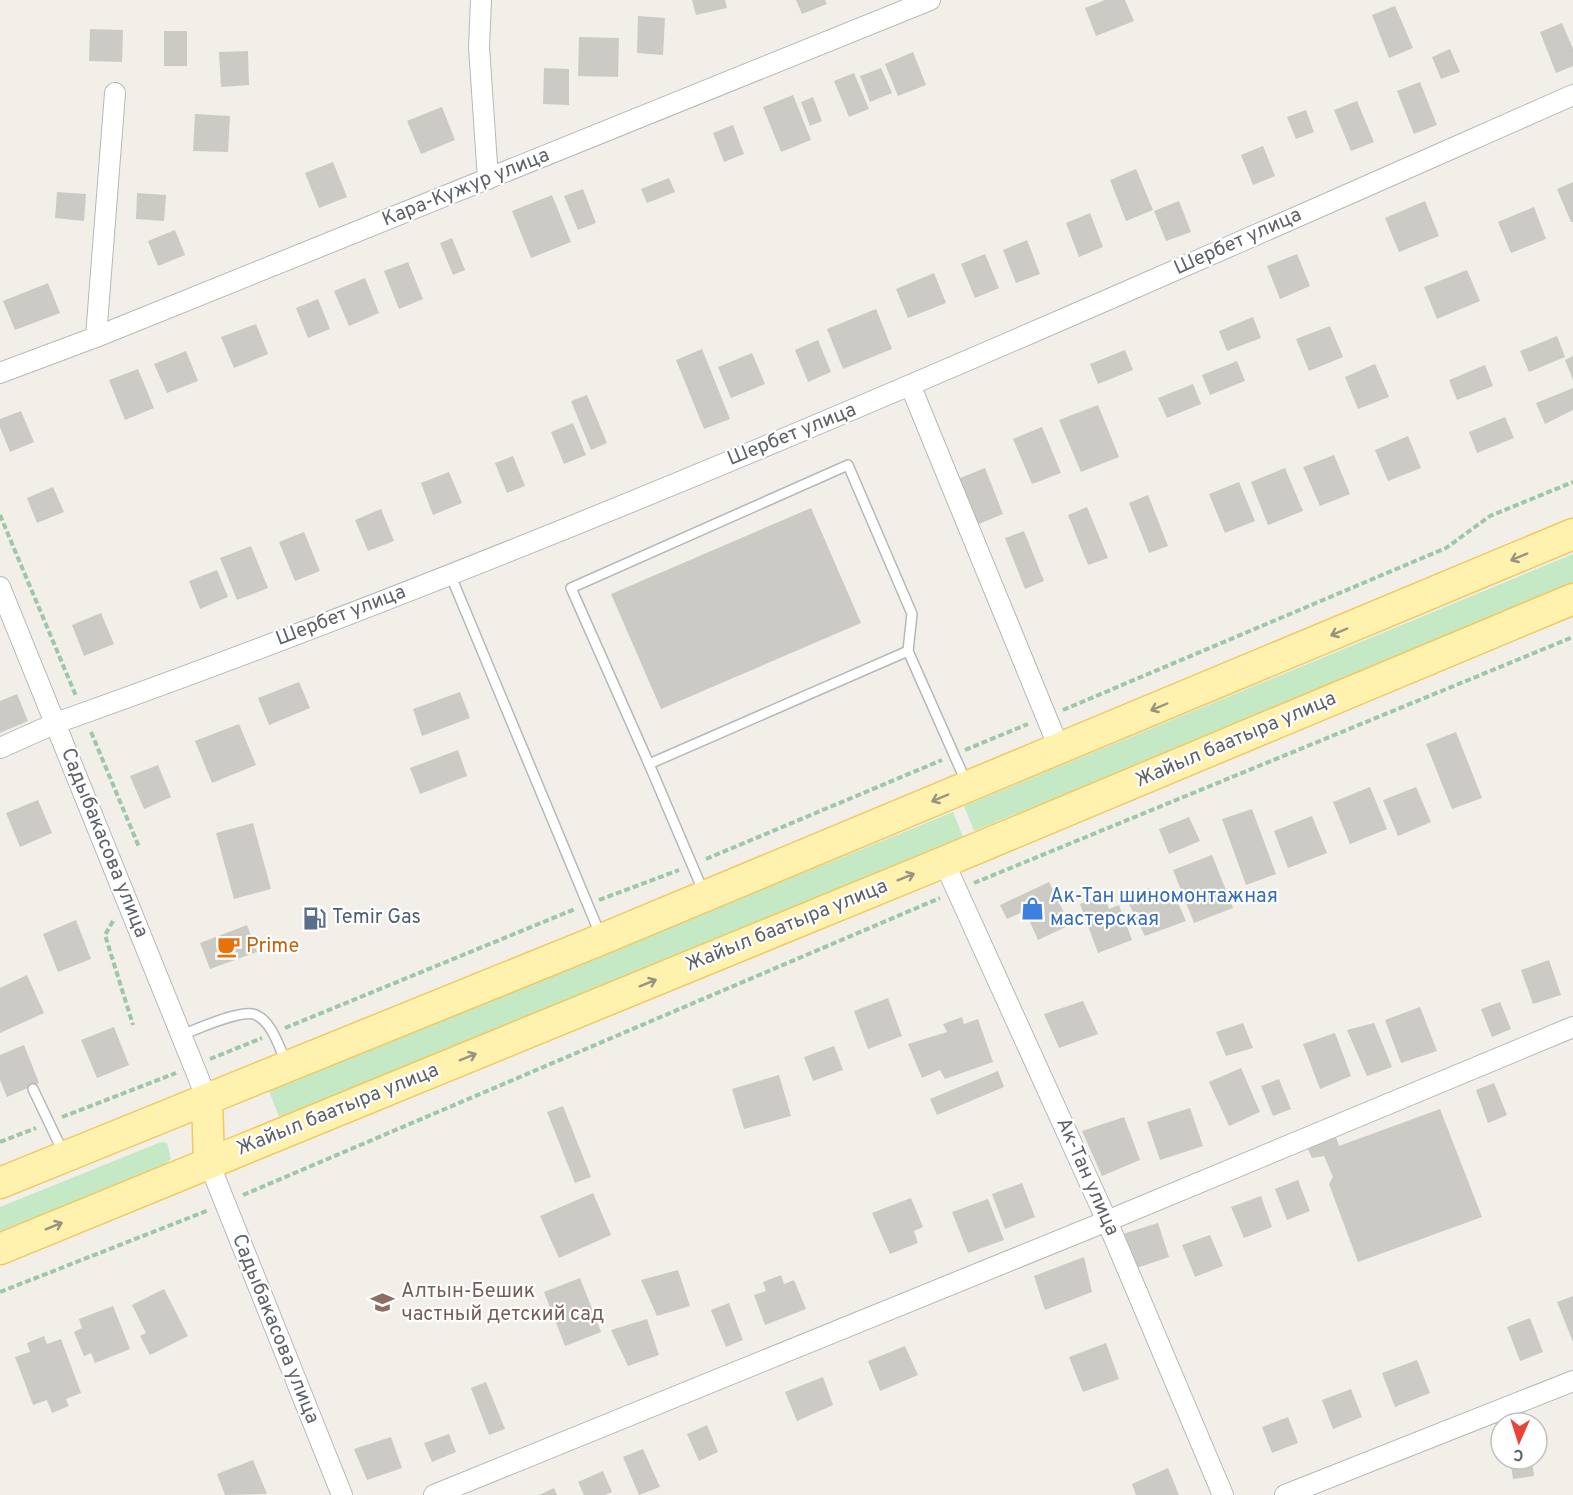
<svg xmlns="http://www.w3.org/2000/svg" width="1573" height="1495" viewBox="0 0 1573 1495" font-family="Overpass,sans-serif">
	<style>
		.green { fill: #c5e8c5 }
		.building { fill: #cccac5 }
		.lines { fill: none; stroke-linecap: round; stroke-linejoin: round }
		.lane-casing { stroke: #b5b8bc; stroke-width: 12 }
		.street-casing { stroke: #b5b8bc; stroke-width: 22 }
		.primary-casing { stroke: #f2c960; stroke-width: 33 }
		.path { stroke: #9cc7a9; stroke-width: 4; stroke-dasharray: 6 3; stroke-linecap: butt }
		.lane { stroke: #fff; stroke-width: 9 }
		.street { stroke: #fff; stroke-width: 20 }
		.primary { stroke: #fff2af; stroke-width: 30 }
		.oneway { stroke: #979581 }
		.labels { text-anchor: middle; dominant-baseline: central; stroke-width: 4.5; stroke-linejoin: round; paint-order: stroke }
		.street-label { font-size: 20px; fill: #5f6368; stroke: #fff }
		.shop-label { font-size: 20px; fill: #366cbe; stroke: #fff; text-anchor: start }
		.service-label { font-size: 20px; fill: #4e5e75; stroke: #fff; text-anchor: start }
		.food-label { font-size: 20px; fill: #c56008; stroke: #fff; text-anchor: start }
		.education-label { font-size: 20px; fill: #785e54; stroke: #fff; text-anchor: start }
	</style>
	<rect width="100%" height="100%" fill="#f1efe8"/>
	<!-- green -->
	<g class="green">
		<path d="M1573,554V584L974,831L964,806Z"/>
		<path d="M953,812L963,837L280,1119L269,1091Z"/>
		<path d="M161,1142L167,1143L171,1159L163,1166L0,1233V1207Z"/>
	</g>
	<!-- building -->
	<g class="building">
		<path d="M692,0H725L727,8L696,15Z"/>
		<path d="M796,0H825L827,4L802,14Z"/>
		<path d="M1105,0H1125L1134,21L1096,36L1085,8Z"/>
		<path d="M1395,6L1413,48L1389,58L1372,15Z"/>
		<path d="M638,16L665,18L663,55L637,53Z"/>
		<path d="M1562,23L1573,49V66L1556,73L1540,32Z"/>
		<path d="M90,29L123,30L122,62L89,61Z"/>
		<rect x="164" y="31" width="23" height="35"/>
		<path d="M579,37L619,38L618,77L578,76Z"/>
		<path d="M1450,49L1460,72L1441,79L1432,57Z"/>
		<path d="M248,51L249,85L221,87L219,52Z"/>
		<path d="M913,52L926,85L898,96L885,64Z"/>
		<path d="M544,68L569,69V105L543,104Z"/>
		<path d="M881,68L892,93L870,102L860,76Z"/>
		<path d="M854,73L869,109L849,117L834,81Z"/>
		<path d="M1420,82L1437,125L1414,134L1397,91Z"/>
		<path d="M793,95L811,140L781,152L763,107Z"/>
		<path d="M813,97L822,121L810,126L801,102Z"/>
		<path d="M1357,101L1374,142L1351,151L1334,110Z"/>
		<path d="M442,107L455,140L421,154L407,121Z"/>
		<path d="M1306,110L1314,132L1296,139L1287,117Z"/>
		<path d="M195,114L230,116L228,152L193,151Z"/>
		<path d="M733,125L744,154L724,162L713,133Z"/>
		<path d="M1263,146L1275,176L1253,185L1241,155Z"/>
		<path d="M333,162L347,197L319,208L305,173Z"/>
		<path d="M1136,169L1153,210L1126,221L1110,180Z"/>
		<path d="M669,178L675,192L647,203L641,189Z"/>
		<path d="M1573,182V222H1571L1557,189Z"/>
		<path d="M583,189L596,223L578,230L564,196Z"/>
		<path d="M57,192L86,194L84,221L55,218Z"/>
		<path d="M137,193L166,195L164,221L136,219Z"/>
		<path d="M552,195L571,242L531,258L512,211Z"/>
		<path d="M1179,201L1191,232L1166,241L1154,211Z"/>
		<path d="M1425,201L1439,236L1399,252L1385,218Z"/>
		<path d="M1534,207L1546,239L1511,253L1498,222Z"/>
		<path d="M1090,213L1103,247L1079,257L1066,223Z"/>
		<path d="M175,230L185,255L158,266L148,241Z"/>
		<path d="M452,238L465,270L453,275L440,243Z"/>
		<path d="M1027,240L1040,274L1016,283L1003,250Z"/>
		<path d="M985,254L999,288L975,298L961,264Z"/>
		<path d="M1297,254L1310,286L1280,299L1267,266Z"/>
		<path d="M408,262L423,299L399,309L384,271Z"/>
		<path d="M1467,270L1480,301L1437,319L1424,287Z"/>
		<path d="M934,273L946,303L908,318L896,289Z"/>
		<path d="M365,278L379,313L349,326L334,291Z"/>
		<path d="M48,283L60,313L15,330L3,301Z"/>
		<path d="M318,299L330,329L308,338L296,308Z"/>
		<path d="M876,309L892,349L843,369L827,329Z"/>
		<path d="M1253,317L1261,338L1227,351L1219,331Z"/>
		<path d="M256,324L268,354L234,368L221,337Z"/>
		<path d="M1330,326L1343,357L1309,371L1296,339Z"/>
		<path d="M1557,336L1565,357L1529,372L1520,351Z"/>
		<path d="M818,340L831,372L808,382L795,350Z"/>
		<path d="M702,349L730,419L704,429L676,360Z"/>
		<path d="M1125,350L1133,370L1098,384L1090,364Z"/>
		<path d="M186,351L198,381L167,393L154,364Z"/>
		<path d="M752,353L765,384L731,398L718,367Z"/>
		<path d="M1573,356V380L1565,360Z"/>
		<path d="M1237,361L1245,381L1210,395L1202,375Z"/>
		<path d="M1375,364L1389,397L1358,409L1345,377Z"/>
		<path d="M1485,365L1493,386L1457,400L1449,380Z"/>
		<path d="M138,369L154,408L125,420L109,380Z"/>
		<path d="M1193,384L1201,404L1167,418L1158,398Z"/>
		<path d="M1573,388V410L1545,424L1536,403Z"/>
		<path d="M587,395L607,443L591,450L571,401Z"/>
		<path d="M1098,405L1119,457L1081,472L1059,420Z"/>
		<path d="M21,411L34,442L10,452L0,427V419Z"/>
		<path d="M1505,417L1514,438L1477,453L1469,432Z"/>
		<path d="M573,423L586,455L564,464L551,432Z"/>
		<path d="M1042,427L1061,473L1032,484L1013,439Z"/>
		<path d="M1408,436L1421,468L1388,481L1375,450Z"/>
		<path d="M1334,455L1350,494L1320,506L1303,467Z"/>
		<path d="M513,456L525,486L507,493L495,463Z"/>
		<path d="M985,468L1003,514L974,526L955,480Z"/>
		<path d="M1285,468L1303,511L1268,525L1251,482Z"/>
		<path d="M449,472L462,503L433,515L421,483Z"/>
		<path d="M1239,482L1255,521L1225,533L1209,494Z"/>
		<path d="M53,487L64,512L37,523L27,498Z"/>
		<path d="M1148,495L1168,546L1149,553L1129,503Z"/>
		<path d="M1087,507L1108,558L1088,565L1068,515Z"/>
		<path d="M811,508L861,623L661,709L611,594Z"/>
		<path d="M381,509L394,541L368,551L355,520Z"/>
		<path d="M1024,531L1044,581L1025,589L1005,538Z"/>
		<path d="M304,532L320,571L295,581L279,542Z"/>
		<path d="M251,546L268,588L237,600L220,558Z"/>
		<path d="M217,570L228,597L200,609L189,581Z"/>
		<path d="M101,613L114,644L84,656L72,625Z"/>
		<path d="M299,682L310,708L269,725L258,698Z"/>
		<path d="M460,692L470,718L422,736L413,709Z"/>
		<path d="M17,694L28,721L0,733V701Z"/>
		<path d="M239,724L256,765L212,783L195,741Z"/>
		<path d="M1456,732L1482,798L1452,809L1426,744Z"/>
		<path d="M458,750L467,776L420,794L410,768Z"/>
		<path d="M158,765L171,797L144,809L130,776Z"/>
		<path d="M1370,787L1387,829L1350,844L1333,802Z"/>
		<path d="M1416,787L1431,822L1398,836L1383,800Z"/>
		<path d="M38,800L52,833L20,847L6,813Z"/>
		<path d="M1252,809L1276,874L1246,885L1222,819Z"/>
		<path d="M1312,816L1327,853L1288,868L1274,831Z"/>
		<path d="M1189,817L1200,841L1169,854L1159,829Z"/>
		<path d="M253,823L271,889L234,899L216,833Z"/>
		<path d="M1212,855L1233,908L1194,923L1173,870Z"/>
		<path d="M1049,882L1070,925L1038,940L1025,911L1007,919L1000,905Z"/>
		<path d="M1150,888L1160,903L1175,896L1186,921L1145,936L1129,904L1140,900L1142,890Z"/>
		<path d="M1104,895L1109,909L1119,905L1132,940L1098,953L1080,904Z"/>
		<path d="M76,920L91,959L58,972L43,934Z"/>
		<path d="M247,925L257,952L210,969L200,943Z"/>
		<path d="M1549,960L1561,995L1533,1004L1521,970Z"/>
		<path d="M27,975L44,1013L0,1033V988Z"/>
		<path d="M888,998L902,1036L868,1049L854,1011Z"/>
		<path d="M1083,1001L1098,1034L1059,1048L1044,1014Z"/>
		<path d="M1500,1002L1511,1029L1492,1037L1481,1009Z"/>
		<path d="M1420,1007L1437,1051L1401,1063L1385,1020Z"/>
		<path d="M962,1017L964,1024L978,1019L993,1062L945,1079L940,1070L922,1078L908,1044L947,1032L943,1024Z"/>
		<path d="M1243,1023L1253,1048L1226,1056L1216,1032Z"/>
		<path d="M1374,1023L1392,1067L1367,1076L1347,1030Z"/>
		<path d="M114,1027L129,1065L97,1078L81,1040Z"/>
		<path d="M1335,1033L1351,1076L1320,1089L1303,1044Z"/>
		<path d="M24,1045L39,1083L7,1097L0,1080V1055Z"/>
		<path d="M834,1046L843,1070L813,1081L804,1057Z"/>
		<path d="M1241,1068L1260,1112L1229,1126L1209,1082Z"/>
		<path d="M998,1071L1004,1087L937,1115L930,1099Z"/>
		<path d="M779,1075L791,1116L744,1129L732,1089Z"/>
		<path d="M1279,1079L1291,1109L1273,1116L1261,1086Z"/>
		<path d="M1494,1083L1507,1115L1488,1123L1476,1090Z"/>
		<path d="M563,1106L591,1177L575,1183L547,1112Z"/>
		<path d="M1190,1108L1203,1146L1160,1160L1147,1122Z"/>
		<path d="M1440,1109L1482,1217L1358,1262L1329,1184L1333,1177L1324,1156L1312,1158L1305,1143L1334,1131L1339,1146Z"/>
		<path d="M1124,1117L1140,1160L1102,1176L1082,1131Z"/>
		<path d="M1298,1180L1310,1211L1287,1220L1275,1189Z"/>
		<path d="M1022,1183L1035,1217L1005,1229L992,1194Z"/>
		<path d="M593,1193L611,1235L559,1258L540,1216Z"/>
		<path d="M1261,1196L1272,1227L1244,1238L1231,1207Z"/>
		<path d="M911,1198L923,1227L914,1231L918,1243L890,1254L872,1213Z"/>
		<path d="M988,1199L1004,1240L968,1253L952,1212Z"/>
		<path d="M1158,1223L1169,1257L1137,1268L1123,1234Z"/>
		<path d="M1210,1235L1223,1266L1195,1277L1182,1245Z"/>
		<path d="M1084,1257L1092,1292L1045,1310L1034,1276Z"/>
		<path d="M678,1270L690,1306L657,1316L641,1280Z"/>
		<path d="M781,1275L784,1284L794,1280L806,1309L765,1325L754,1295L766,1291L763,1282Z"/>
		<path d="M580,1278L601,1332L565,1346L544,1292Z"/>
		<path d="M164,1289L188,1336L150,1355L140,1336L146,1333L132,1305Z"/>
		<path d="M1573,1296V1342L1557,1302Z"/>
		<path d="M729,1303L743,1340L726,1347L711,1310Z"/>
		<path d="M113,1306L130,1349L95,1363L91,1353L84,1356L74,1332L82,1328L79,1319Z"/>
		<path d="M1530,1318L1543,1352L1520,1361L1507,1327Z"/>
		<path d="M647,1319L659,1355L628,1366L611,1330Z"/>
		<path d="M44,1336L47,1344L61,1339L81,1393L66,1399L69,1406L52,1413L47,1400L33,1405L15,1357L30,1352L27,1343Z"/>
		<path d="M1106,1343L1119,1379L1083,1392L1069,1357Z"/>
		<path d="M905,1346L918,1375L880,1391L868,1361Z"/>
		<path d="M1417,1360L1430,1393L1395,1407L1382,1373Z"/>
		<path d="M823,1377L833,1405L797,1421L785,1392Z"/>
		<path d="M486,1382L505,1429L489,1435L471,1388Z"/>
		<path d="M1351,1389L1362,1417L1333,1429L1322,1400Z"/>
		<path d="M1288,1417L1298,1443L1272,1453L1262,1427Z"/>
		<path d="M707,1425L718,1452L699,1461L687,1434Z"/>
		<path d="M449,1434L456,1452L432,1462L424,1443Z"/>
		<path d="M391,1437L402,1468L367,1480L354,1449Z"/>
		<path d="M643,1449L660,1487L639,1495L623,1457Z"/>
		<path d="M1510,1459H1532L1534,1476L1513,1479Z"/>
		<path d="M253,1460L267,1494L225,1495L217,1474Z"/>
		<path d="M1168,1468L1179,1495H1136L1132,1484Z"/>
		<path d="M603,1471L612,1492L605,1495H584L578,1482Z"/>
		<path d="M554,1488L557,1495H539Z"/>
	</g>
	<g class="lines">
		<defs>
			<g id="lane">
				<path d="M450,574L600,934"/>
				<path d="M649,764L571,588L848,465L912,614L908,651"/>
				<path d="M704,893L649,764L908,651L967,784"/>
				<path d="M181,1035C196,1030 242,1008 256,1015C272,1022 279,1047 286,1062"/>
				<path d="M33,1089L63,1152"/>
			</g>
			<g id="street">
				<path d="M481,0L479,47L488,179"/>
				<path d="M96,337L115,93"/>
				<path d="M0,373L96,337L930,0"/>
				<path d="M911,387L1059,748"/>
				<path d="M0,587L207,1099"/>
				<path d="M0,748L56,723C572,540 1072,316 1573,95"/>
				<path d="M944,862L1107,1221L1223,1495"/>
				<path d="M209,1163L342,1495"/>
				<path d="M434,1495L1107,1221L1573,1027"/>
				<path d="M1285,1495L1573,1381"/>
			</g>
			<g id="primary">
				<path d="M207,1099L209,1163"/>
				<path d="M0,1183L602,939L1573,534"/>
				<path d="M0,1249L944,862L1573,599"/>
			</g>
		</defs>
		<!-- lane casing -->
		<use href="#lane" class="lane-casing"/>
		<!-- street casing -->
		<use href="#street" class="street-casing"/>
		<!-- primary casing -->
		<use href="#primary" class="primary-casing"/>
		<!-- path -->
		<g class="path">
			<path d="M0,515L76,696"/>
			<path d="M1063,710L1446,548L1490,516L1573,482"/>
			<path d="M91,732L139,847"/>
			<path d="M965,750L1028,724"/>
			<path d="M706,859L942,760"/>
			<path d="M974,883L1573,637"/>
			<path d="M599,900L679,870"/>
			<path d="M113,921L105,935L133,1025"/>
			<path d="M285,1028L575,909"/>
			<path d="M210,1059L262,1038"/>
			<path d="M62,1117L176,1073"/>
			<path d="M0,1142L36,1128"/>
			<path d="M243,1195L940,898"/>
			<path d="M0,1292L209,1210"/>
		</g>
		<!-- lane -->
		<use href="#lane" class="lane"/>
		<!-- street -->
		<use href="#street" class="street"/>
		<!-- primary -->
		<use href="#primary" class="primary"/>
	</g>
	<!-- one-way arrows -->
	<defs><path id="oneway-shaft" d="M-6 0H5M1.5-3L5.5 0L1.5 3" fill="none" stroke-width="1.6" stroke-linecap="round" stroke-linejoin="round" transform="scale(1.5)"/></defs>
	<g class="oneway">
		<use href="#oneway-shaft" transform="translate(1519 557) rotate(157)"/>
		<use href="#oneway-shaft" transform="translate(1339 632) rotate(157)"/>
		<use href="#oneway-shaft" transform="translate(1159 707) rotate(157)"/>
		<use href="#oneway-shaft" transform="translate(940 798) rotate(157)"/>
		<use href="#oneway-shaft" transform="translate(906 877) rotate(-22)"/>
		<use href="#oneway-shaft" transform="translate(648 983) rotate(-22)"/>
		<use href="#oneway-shaft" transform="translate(468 1057) rotate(-22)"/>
		<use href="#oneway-shaft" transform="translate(54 1226) rotate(-22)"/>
	</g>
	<!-- icons -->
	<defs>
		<symbol id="shop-bare" viewBox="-9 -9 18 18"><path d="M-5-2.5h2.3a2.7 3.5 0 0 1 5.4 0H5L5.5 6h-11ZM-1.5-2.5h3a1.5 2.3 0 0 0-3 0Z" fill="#3f7fe0" stroke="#fff" stroke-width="2.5" paint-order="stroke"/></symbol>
		<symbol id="fuel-bare" viewBox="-9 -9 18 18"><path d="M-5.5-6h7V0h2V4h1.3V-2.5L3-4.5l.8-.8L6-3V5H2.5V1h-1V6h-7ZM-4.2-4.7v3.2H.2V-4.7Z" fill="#5c6f8a" stroke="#fff" stroke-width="2.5" paint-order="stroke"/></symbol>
		<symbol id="cafe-bare" viewBox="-9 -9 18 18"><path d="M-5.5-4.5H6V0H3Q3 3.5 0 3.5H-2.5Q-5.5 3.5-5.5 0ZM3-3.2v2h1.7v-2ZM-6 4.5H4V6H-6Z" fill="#e8710a" stroke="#fff" stroke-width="2.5" paint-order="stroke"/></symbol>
		<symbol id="school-bare" viewBox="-9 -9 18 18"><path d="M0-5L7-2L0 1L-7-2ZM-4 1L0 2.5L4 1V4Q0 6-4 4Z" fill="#8d6e63" stroke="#fff" stroke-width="2.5" paint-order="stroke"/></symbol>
	</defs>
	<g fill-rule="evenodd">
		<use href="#shop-bare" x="1016" y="892" width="33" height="33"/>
		<use href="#fuel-bare" x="298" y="902" width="33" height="33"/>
		<use href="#cafe-bare" x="212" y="930" width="33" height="33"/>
		<use href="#school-bare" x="366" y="1286" width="33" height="33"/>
	</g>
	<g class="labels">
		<!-- street labels -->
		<g class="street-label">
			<text transform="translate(466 188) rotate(-22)">Кара-Кужур улица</text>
			<text transform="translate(1238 242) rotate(-24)">Шербет улица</text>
			<text transform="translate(792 435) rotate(-22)">Шербет улица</text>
			<text transform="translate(341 616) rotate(-21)">Шербет улица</text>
			<text transform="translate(1236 740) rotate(-23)">Жайыл баатыра улица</text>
			<text transform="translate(104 843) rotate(68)">Садыбакасова улица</text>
			<text transform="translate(787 926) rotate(-22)">Жайыл баатыра улица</text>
			<text transform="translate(338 1110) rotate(-22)">Жайыл баатыра улица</text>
			<text transform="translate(1087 1177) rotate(66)">Ак-Тан улица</text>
			<text transform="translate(275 1329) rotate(68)">Садыбакасова улица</text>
		</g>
		<!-- shop labels -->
		<g class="shop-label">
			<text x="1050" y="897">Ак-Тан шиномонтажная<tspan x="1050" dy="23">мастерская</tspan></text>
		</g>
		<!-- service labels -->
		<g class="service-label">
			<text x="332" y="918">Temir Gas</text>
		</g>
		<!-- food labels -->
		<g class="food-label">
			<text x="246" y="947">Prime</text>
		</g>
		<!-- education labels -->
		<g class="education-label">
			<text x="401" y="1292">Алтын-Бешик<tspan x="401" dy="23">частный детский сад</tspan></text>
		</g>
	</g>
	<!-- north arrow -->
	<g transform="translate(1519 1441) rotate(183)"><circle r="28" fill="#ffffff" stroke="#bfc1c3" stroke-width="1.5"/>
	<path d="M0-4.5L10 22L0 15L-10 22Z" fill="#ea4335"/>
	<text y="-9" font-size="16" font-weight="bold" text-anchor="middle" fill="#5f6368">С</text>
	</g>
</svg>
